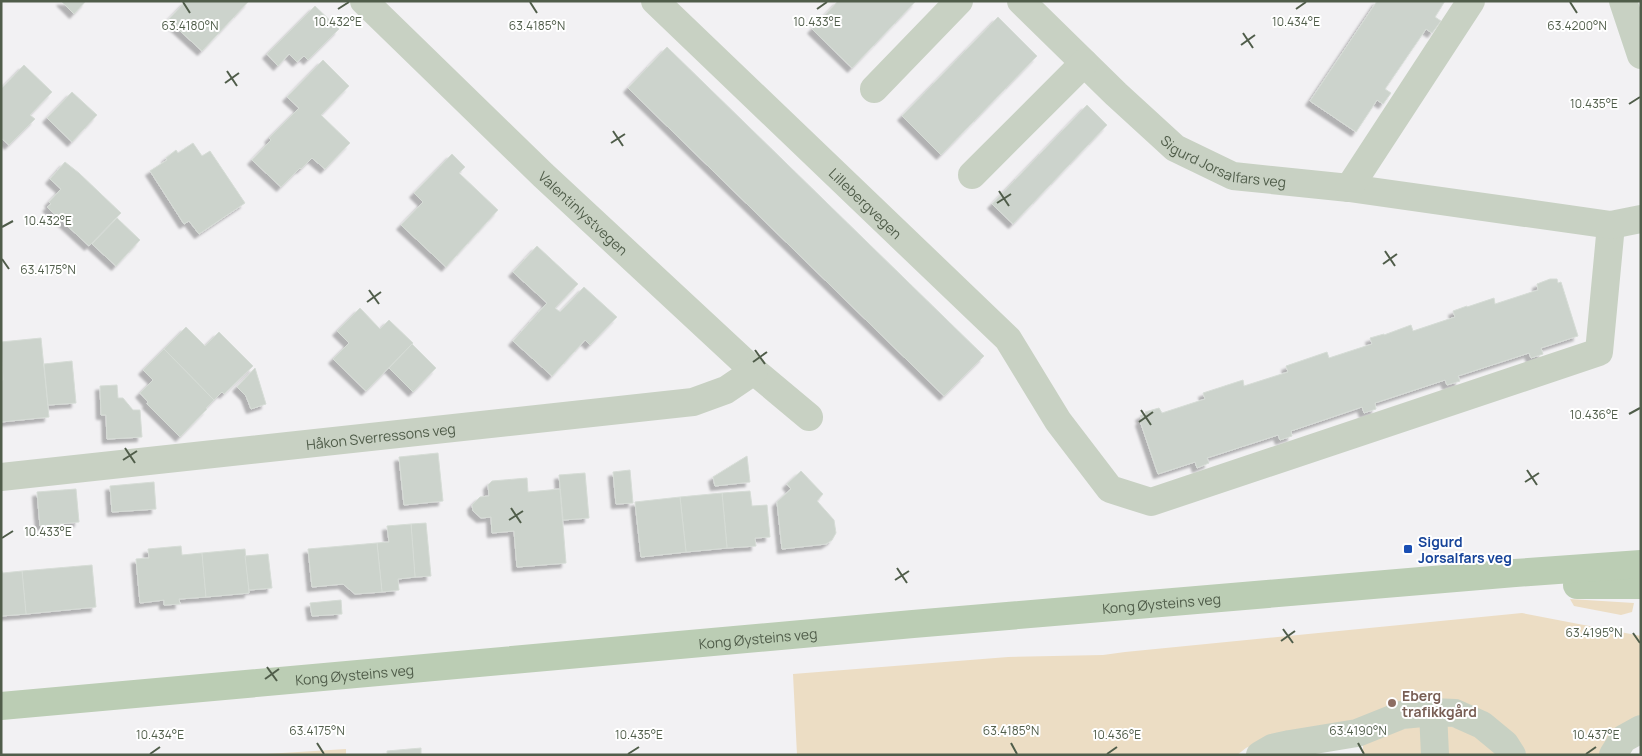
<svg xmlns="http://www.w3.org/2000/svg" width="1642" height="756" viewBox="0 0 1642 756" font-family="Manrope,sans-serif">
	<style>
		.green { fill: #ecddc4 }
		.building { fill: #ccd3cc; stroke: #d6dcd6; filter: url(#shadow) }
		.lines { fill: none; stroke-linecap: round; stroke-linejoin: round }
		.minor { stroke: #c8d1c3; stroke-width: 28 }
		.major { stroke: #bbcdb4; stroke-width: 28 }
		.ticks { fill: none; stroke: #505d4a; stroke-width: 2 }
		.transit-dot { fill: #1a4fb4; stroke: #fff; stroke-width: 2 }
		.education-dot { fill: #8d6e63; stroke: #fff; stroke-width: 2 }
		.labels { text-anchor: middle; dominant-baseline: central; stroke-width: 4; stroke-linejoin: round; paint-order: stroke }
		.street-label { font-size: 14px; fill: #505d4a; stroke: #fff }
		.transit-label { font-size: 14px; font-weight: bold; fill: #164399; stroke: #fff; text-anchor: start }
		.education-label { font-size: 14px; font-weight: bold; fill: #785e54; stroke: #fff; text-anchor: start }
		.ticks-label { font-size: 12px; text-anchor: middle; fill: #505d4a; stroke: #fff; stroke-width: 4; stroke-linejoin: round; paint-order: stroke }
	</style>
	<defs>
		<filter id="shadow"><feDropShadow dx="-4.5" dy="4.5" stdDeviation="1" flood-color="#0004"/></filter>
	</defs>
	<rect width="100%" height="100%" fill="#f2f1f3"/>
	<!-- green -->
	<g class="green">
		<path d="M1570,599L1634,603L1632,612L1621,615L1574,606Z"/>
		<path d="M1522,613L1641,636V720L1601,755H1526L1514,738L1445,701L1422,699L1401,703L1337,726L1269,737L1246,748L1237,755H797L793,674L1008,657L1103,655L1125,652Z"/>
		<path d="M1426,723L1431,755H1363V740Z"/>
		<path d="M1445,725C1472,732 1478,737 1499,755H1441Z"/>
		<path d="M346,749V755H250Z"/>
	</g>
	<!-- building -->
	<g class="building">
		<path d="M61,1H86L74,14Z"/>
		<path d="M186,1H249L202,51L168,20Z"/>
		<path d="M838,1H916L852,68L812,29Z"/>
		<path d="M1377,1H1445L1435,17L1441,21L1432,33L1426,29L1385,89L1391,93L1383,104L1377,100L1356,132L1310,101Z"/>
		<path d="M315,6L339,29L308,60L304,56L297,62L289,54L278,66L267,54Z"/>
		<path d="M998,17L1037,56L941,155L902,116Z"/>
		<path d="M667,47L984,356L944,396L628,88Z"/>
		<path d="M323,60L349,86L321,115L350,143L325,169L312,158L301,169L300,168L281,187L252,160L271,140L269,138L299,108L287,97Z"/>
		<path d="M24,65L52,92L30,115L35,119L9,145L1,138V89Z"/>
		<path d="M72,92L97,115L72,142L47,118Z"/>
		<path d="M1087,105L1107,125L1013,224L992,204Z"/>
		<path d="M193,143L202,156L210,151L245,203L199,234L189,221L184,224L150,171L167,160L166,158L176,150L178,153Z"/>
		<path d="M452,154L465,167L459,173L498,210L446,267L401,225L423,202L414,193Z"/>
		<path d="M65,162L79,173L121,213L89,246L47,207L51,204L49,202L61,189L50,179Z"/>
		<path d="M117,218L140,240L116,266L92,244Z"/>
		<path d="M537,246L578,284L555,308L560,312L584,287L617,317L590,345L585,340L552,376L513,341L547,303L513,272Z"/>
		<path d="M1550,279H1557L1558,283L1561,282L1578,336L1541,348L1543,354L1531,358L1529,353L1458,376L1460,381L1447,385L1445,380L1375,403L1376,409L1364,413L1362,407L1291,431L1292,436L1280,440L1278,435L1207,458L1209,463L1197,468L1195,462L1158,474L1140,421L1142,420L1140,416L1146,413L1145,412L1159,408L1162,413L1205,399L1203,393L1243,380L1244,386L1288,372L1286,366L1327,352L1329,358L1372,344L1370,338L1384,334V335L1411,325L1413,331L1455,317L1453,311L1467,306V307L1494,298L1495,304L1538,290L1537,284Z"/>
		<path d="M360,308L380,329L389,320L413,343L366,391L333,359L349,343L337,331Z"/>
		<path d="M186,327L205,346L219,332L253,366L224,394L222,392L214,400L164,349Z"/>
		<path d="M41,338L49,417L1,422V380H3L1,342Z"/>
		<path d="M412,344L436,368L413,392L389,368Z"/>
		<path d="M164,349L214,400L206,408L207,409L180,437L147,404L148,402L140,393L153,380L143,370Z"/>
		<path d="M72,361L76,403L48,405L44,364Z"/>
		<path d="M255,368L266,404L251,409L246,396L237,387Z"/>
		<path d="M117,385L118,398H123L133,410H140L142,437L107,439L106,415H101L100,386Z"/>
		<path d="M438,453L443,501L404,505L399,457Z"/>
		<path d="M747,456L750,482L715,486L713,477Z"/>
		<path d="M630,470L633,503L616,504L613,472Z"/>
		<path d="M801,471L823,494L817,501L834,520L836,533L832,540L826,544L782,549L777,502L791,489L787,484Z"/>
		<path d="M585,473L589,518L563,520L559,475Z"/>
		<path d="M527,478L528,492L560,489L566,563L517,567L514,531L492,533L491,517L481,518L473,511L472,505L480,497L489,496L488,485L492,481Z"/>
		<path d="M154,482L156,509L112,512L110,486Z"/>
		<path d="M76,489L79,522L40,526L37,492Z"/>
		<path d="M750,491L752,506L767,505L770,537L755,538L756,546L727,548L722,493Z"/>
		<path d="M722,493L727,548L686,552L680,497Z"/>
		<path d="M680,497L686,552L641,557L635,502Z"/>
		<path d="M426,523L431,576L415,577L411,524Z"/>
		<path d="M411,524L415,577L398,579L399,590L382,592L377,543L389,542L387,526Z"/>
		<path d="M377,543L382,592L355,594L343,584L312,587L308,549Z"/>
		<path d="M181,546L182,555L202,553L206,597L179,599L180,604L164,605V600L140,603L136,559L149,558L148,549Z"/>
		<path d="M245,549L249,593L206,597L202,553Z"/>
		<path d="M268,554L272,588L249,590L245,556Z"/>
		<path d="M92,565L96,607L26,614L22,571Z"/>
		<path d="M1,570L3,573L22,571L26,614L1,616Z"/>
		<path d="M341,600L342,614L312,616L310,603Z"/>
		<path d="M421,748V755H387V751Z"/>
	</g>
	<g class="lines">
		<!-- minor -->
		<g class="minor">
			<path id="s1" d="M364,1L543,175L754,371L809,417"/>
			<path id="s2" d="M655,1L1008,339L1058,421L1110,489L1151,502L1599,352L1611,225"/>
			<path id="s3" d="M1021,1L1116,94L1175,148L1233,176L1349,188L1611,225L1641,219"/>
			<path d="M1623,1L1641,55"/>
			<path d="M874,89L959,1"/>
			<path d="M972,175L1084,63"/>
			<path d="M1349,188L1471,1"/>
			<path id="s4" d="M1,477L693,402L726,390L754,371"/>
			<path d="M1433,712L1435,755"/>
			<path d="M1260,755L1272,748L1290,744L1357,733L1402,715L1433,712L1455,713L1482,725L1505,744L1512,755"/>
			<path d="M1613,755L1623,739L1641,729"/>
		</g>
		<!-- major -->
		<g class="major">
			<path d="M1577,585H1641"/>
			<path id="s5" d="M1,706L913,624L1515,573L1641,564"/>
		</g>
	</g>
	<!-- ticks -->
	<path class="ticks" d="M183,2L190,13M530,2L537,13M1570,2L1577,13M338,9L349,2M817,9L827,2M1296,9L1306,2M1243,33L1253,48M1241,45L1255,35M227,71L237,86M225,83L239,73M1629,104L1640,97M613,131L623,146M611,143L625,134M999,191L1009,206M997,203L1011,194M2,227L13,221M1385,251L1395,266M2,259L9,269M1383,264L1397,254M369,290L379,304M367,302L381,292M755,350L765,364M753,362L767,352M1141,410L1151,425M1629,414L1640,408M1139,422L1153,412M125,448L135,463M123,460L137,451M1527,470L1537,485M1525,482L1539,473M511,508L521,523M509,520L523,511M2,538L13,531M897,568L907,583M895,580L909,571M1283,629L1293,643M1633,633L1640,643M1281,641L1295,631M267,667L277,681M265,679L279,669M317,743L324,754M1011,743L1017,754M1358,743L1364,754M150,754L160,747M628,754L639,747M1107,754L1117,747M1586,754L1596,747"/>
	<!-- markers -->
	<rect class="transit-dot" x="1403" y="544" width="10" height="10" rx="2.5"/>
	<circle class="education-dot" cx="1392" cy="703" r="5"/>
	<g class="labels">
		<!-- street labels -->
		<g class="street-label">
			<text stroke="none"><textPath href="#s3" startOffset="264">Sigurd Jorsalfars veg</textPath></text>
			<text stroke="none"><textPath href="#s2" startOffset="292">Lillebergvegen</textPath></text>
			<text stroke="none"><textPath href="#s1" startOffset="305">Valentinlystvegen</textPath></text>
			<text stroke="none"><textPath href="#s4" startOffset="382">Håkon Sverressons veg</textPath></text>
			<text stroke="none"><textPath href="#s5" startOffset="1165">Kong Øysteins veg</textPath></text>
			<text stroke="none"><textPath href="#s5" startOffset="760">Kong Øysteins veg</textPath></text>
			<text stroke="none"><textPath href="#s5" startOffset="355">Kong Øysteins veg</textPath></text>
		</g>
		<!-- transit labels -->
		<g class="transit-label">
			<text x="1418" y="541">Sigurd<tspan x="1418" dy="16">Jorsalfars veg</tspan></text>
		</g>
		<!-- education labels -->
		<g class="education-label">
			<text x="1402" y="695">Eberg<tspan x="1402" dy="16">trafikkgård</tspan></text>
		</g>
	</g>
	<g class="ticks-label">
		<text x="338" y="26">10.432°E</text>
		<text x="817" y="26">10.433°E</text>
		<text x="1296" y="26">10.434°E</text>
		<text x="190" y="30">63.4180°N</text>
		<text x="537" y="30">63.4185°N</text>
		<text x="1577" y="30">63.4200°N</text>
		<text x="1594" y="108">10.435°E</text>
		<text x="48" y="225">10.432°E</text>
		<text x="48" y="274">63.4175°N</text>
		<text x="1594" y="419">10.436°E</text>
		<text x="48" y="536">10.433°E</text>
		<text x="1594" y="637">63.4195°N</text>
		<text x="317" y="735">63.4175°N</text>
		<text x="1011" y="735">63.4185°N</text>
		<text x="1358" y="735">63.4190°N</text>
		<text x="160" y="739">10.434°E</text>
		<text x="639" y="739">10.435°E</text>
		<text x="1117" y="739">10.436°E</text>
		<text x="1596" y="739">10.437°E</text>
	</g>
	<!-- border -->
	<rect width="1642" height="756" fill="none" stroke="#505d4a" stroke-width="5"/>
</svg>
